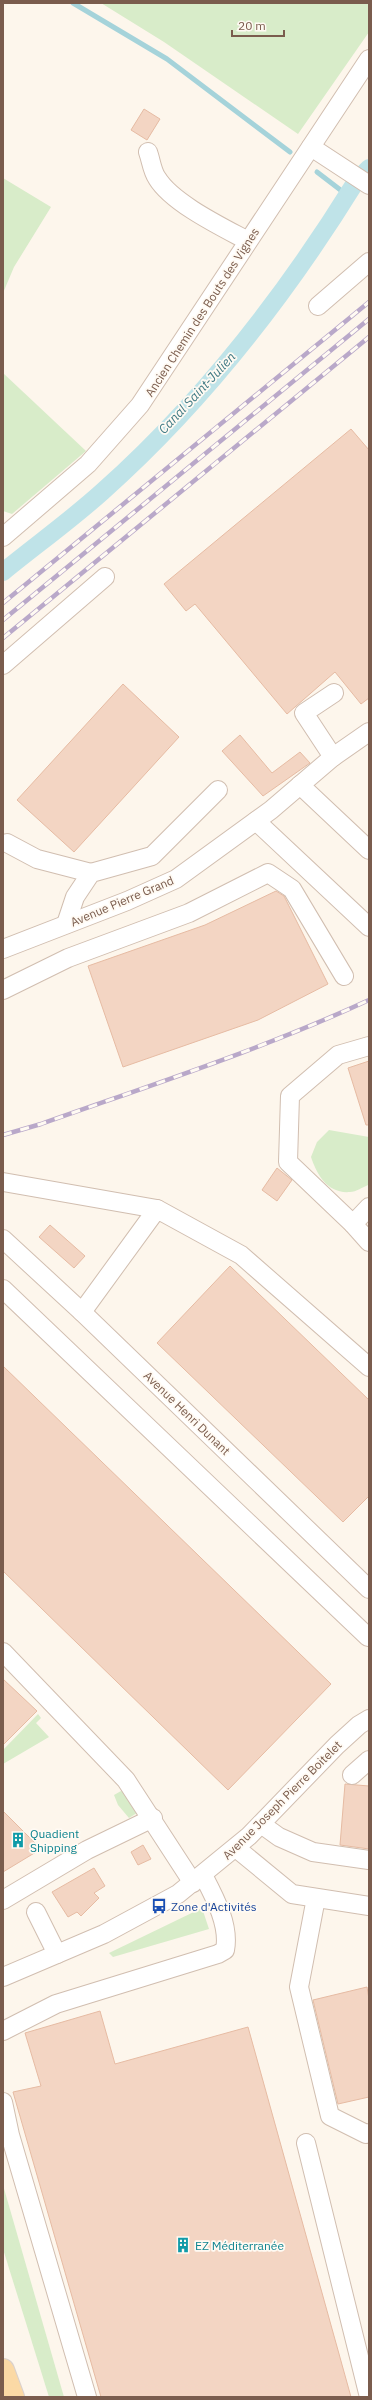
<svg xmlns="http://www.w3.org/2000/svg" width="372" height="2400" viewBox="0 0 372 2400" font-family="'IBM Plex Sans',sans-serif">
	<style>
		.green { fill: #d8ecc9 }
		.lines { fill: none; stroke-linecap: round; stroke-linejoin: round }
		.stream { stroke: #a5d3da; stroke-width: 5 }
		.canal { stroke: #bfe3e8; stroke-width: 18 }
		.building { fill: #f3d5c3; stroke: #e6bba3 }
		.minor-casing { stroke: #d1beb0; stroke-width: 20 }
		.major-casing { stroke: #dad1cd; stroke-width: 24 }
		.minor { stroke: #fff; stroke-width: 18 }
		.major { stroke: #fbd9a5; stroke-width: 22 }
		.rail-casing { stroke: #b9a8c9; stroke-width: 4.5 }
		.rail { stroke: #fffaf3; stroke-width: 3; stroke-dasharray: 9; stroke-linecap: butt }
		.labels { text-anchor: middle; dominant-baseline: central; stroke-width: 3.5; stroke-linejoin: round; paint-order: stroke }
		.street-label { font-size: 12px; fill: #7a5c4d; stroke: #fffaf3 }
		.culture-label { font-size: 12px; fill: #0d838f; stroke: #fffaf3; text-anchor: start }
		.transit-label { font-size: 12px; fill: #164399; stroke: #fffaf3; text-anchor: start }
		.water-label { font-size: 13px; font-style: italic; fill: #437c86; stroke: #fffaf3 }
	</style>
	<rect width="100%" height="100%" fill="#fdf6ec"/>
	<!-- green -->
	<g class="green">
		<path d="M101,3H369V32L298,134L164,42Z"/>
		<path d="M3,178L51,207L14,267L3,293Z"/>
		<path d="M3,373L86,451L12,514L3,511Z"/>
		<path d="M329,1130L369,1137L368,1185C363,1187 356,1192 350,1192C328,1194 317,1175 311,1157L317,1142Z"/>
		<path d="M38,1714L41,1718L36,1723L49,1737L3,1764V1750Z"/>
		<path d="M121,1791L126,1793L140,1811L129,1818L118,1805L114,1795Z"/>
		<path d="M202,1908L209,1929L113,1957L109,1953Z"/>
		<path d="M3,2185L64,2397H49L3,2249Z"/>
	</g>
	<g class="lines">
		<!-- stream -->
		<g class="stream">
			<path d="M73,3L167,59L290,152"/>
			<path d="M317,172L347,195"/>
		</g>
		<!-- canal -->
		<g class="canal">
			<path d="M362,175L369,168"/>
			<path d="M3,572C36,545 71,520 102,492C202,403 285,296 355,183"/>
		</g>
	</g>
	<!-- building -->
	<g class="building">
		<path d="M144,109L160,119L147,140L131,130Z"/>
		<path d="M351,429L369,450V698L361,704L335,672L287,714L195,604L186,611L164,584Z"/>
		<path d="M123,684L179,737L74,852L17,800Z"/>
		<path d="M240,735L272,773L300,752L310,763L263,796L222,751Z"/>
		<path d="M276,891L284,896L328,984L258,1020L123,1067L88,966L205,925Z"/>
		<path d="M369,1061V1125H366L348,1068Z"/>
		<path d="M277,1168L292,1180L277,1201L262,1190Z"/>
		<path d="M50,1225L85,1256L74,1268L39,1237Z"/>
		<path d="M230,1266L369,1400V1496L343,1522L157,1343Z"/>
		<path d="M3,1366L331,1684L228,1790L3,1571Z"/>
		<path d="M3,1679L37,1711L3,1745Z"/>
		<path d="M345,1784L369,1786V1849L340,1845Z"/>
		<path d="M3,1811L41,1849L3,1872Z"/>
		<path d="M143,1845L151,1859L138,1865L131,1852Z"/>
		<path d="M94,1868L105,1886L94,1893L99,1898L81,1916L77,1912L68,1917L52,1892Z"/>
		<path d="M367,1987L369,1999V2097L338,2104L313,2000Z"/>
		<path d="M100,2011L115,2064L248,2027L351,2397H101L13,2092L41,2086L25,2033Z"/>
	</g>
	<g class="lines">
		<defs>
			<g id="minor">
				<path d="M311,147L369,185"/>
				<path d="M148,152C151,160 152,171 157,178C172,203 222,227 248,241"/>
				<path d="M318,306L369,262"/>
				<path d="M3,537L88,464L140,405L369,59"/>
				<path d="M3,665L105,577"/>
				<path d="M333,757L304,713L334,693"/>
				<path d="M300,785L369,850"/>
				<path d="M256,821L369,927"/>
				<path d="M7,843L37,859L91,873"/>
				<path d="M66,924L75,897L91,873L152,856L218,790"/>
				<path d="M3,949L127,901L176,879L271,810L333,757L369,732"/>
				<path d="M3,990L68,958L189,913L268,873L292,889L344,976"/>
				<path d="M369,1046L338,1055L290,1096L288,1162L353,1224L369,1207"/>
				<path d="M3,1182L157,1209"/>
				<path d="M353,1224L369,1242"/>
				<path d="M3,1239L82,1312L369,1589"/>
				<path d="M3,1289L368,1637"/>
				<path d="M82,1312L157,1209L241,1255L369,1367"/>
				<path d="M3,1652L126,1780L193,1883"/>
				<path d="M352,1775L369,1760"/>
				<path d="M261,1824L279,1837L313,1852L369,1860"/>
				<path d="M236,1848L292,1894L369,1906"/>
				<path d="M316,1898L299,1987L330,2116L366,2134L369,2133"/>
				<path d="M3,1900L87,1850L153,1818"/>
				<path d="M36,1912L57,1954"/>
				<path d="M3,1977L104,1934L178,1894L249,1836L337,1745L359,1725L369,1719"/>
				<path d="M3,2031L56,2004L218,1954L225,1950C230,1925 214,1896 203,1875"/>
				<path d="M3,2102L10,2135L87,2397"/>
				<path d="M306,2143L369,2397"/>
			</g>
			<path id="major" d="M3,2370L13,2397"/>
		</defs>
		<!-- minor casing -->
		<use href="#minor" class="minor-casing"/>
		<!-- major casing -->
		<use href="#major" class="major-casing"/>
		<!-- minor -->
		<use href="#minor" class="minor"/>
		<!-- major -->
		<use href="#major" class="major"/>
		<defs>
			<g id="rail">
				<path d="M3,603L369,302"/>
				<path d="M3,620L369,319"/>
				<path d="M3,638L369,337"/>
				<path d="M3,1135L41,1124C151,1085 263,1049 369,1000"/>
			</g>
		</defs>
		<!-- rail casing -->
		<use href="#rail" class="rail-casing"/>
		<!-- rail -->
		<use href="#rail" class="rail"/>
	</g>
	<!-- icons -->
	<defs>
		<symbol id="building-bare" viewBox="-9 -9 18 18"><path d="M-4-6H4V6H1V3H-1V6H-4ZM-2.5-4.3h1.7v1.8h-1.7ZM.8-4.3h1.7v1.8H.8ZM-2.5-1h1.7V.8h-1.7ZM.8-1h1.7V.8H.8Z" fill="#0f9aa8" stroke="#fffaf3" stroke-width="2.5" paint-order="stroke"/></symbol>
		<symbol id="bus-bare" viewBox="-9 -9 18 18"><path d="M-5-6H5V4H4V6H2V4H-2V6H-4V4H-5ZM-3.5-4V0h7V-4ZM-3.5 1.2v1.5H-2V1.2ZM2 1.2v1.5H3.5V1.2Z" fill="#1a4fb4" stroke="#fffaf3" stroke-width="2.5" paint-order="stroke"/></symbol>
	</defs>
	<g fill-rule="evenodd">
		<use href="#building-bare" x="7" y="1829" width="22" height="22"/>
		<use href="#bus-bare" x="148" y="1895" width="22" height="22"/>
		<use href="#building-bare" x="172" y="2234" width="22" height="22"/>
	</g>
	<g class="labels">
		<!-- street labels -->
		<g class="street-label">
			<text transform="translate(202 312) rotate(-57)">Ancien Chemin des Bouts des Vignes</text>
			<text transform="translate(122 901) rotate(-23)">Avenue Pierre Grand</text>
			<text transform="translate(187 1413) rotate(44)">Avenue Henri Dunant</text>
			<text transform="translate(282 1800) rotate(-45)">Avenue Joseph Pierre Boitelet</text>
		</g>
		<!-- culture labels -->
		<g class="culture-label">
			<text x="30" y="1833">Quadient<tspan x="30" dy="14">Shipping</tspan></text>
			<text x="195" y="2245">EZ Méditerranée</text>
		</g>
		<!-- transit labels -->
		<g class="transit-label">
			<text x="171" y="1906">Zone d'Activités</text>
		</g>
		<!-- water labels -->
		<g class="water-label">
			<text transform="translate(197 393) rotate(-47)">Canal Saint-Julien</text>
		</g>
	</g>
	<!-- border -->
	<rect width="372" height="2400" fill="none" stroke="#7a5c4d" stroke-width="8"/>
	<!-- scale -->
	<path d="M232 30v6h52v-6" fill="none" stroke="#7a5c4d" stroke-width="2"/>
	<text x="238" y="30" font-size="12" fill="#7a5c4d" stroke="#fffaf3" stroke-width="3" paint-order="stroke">20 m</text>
</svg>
